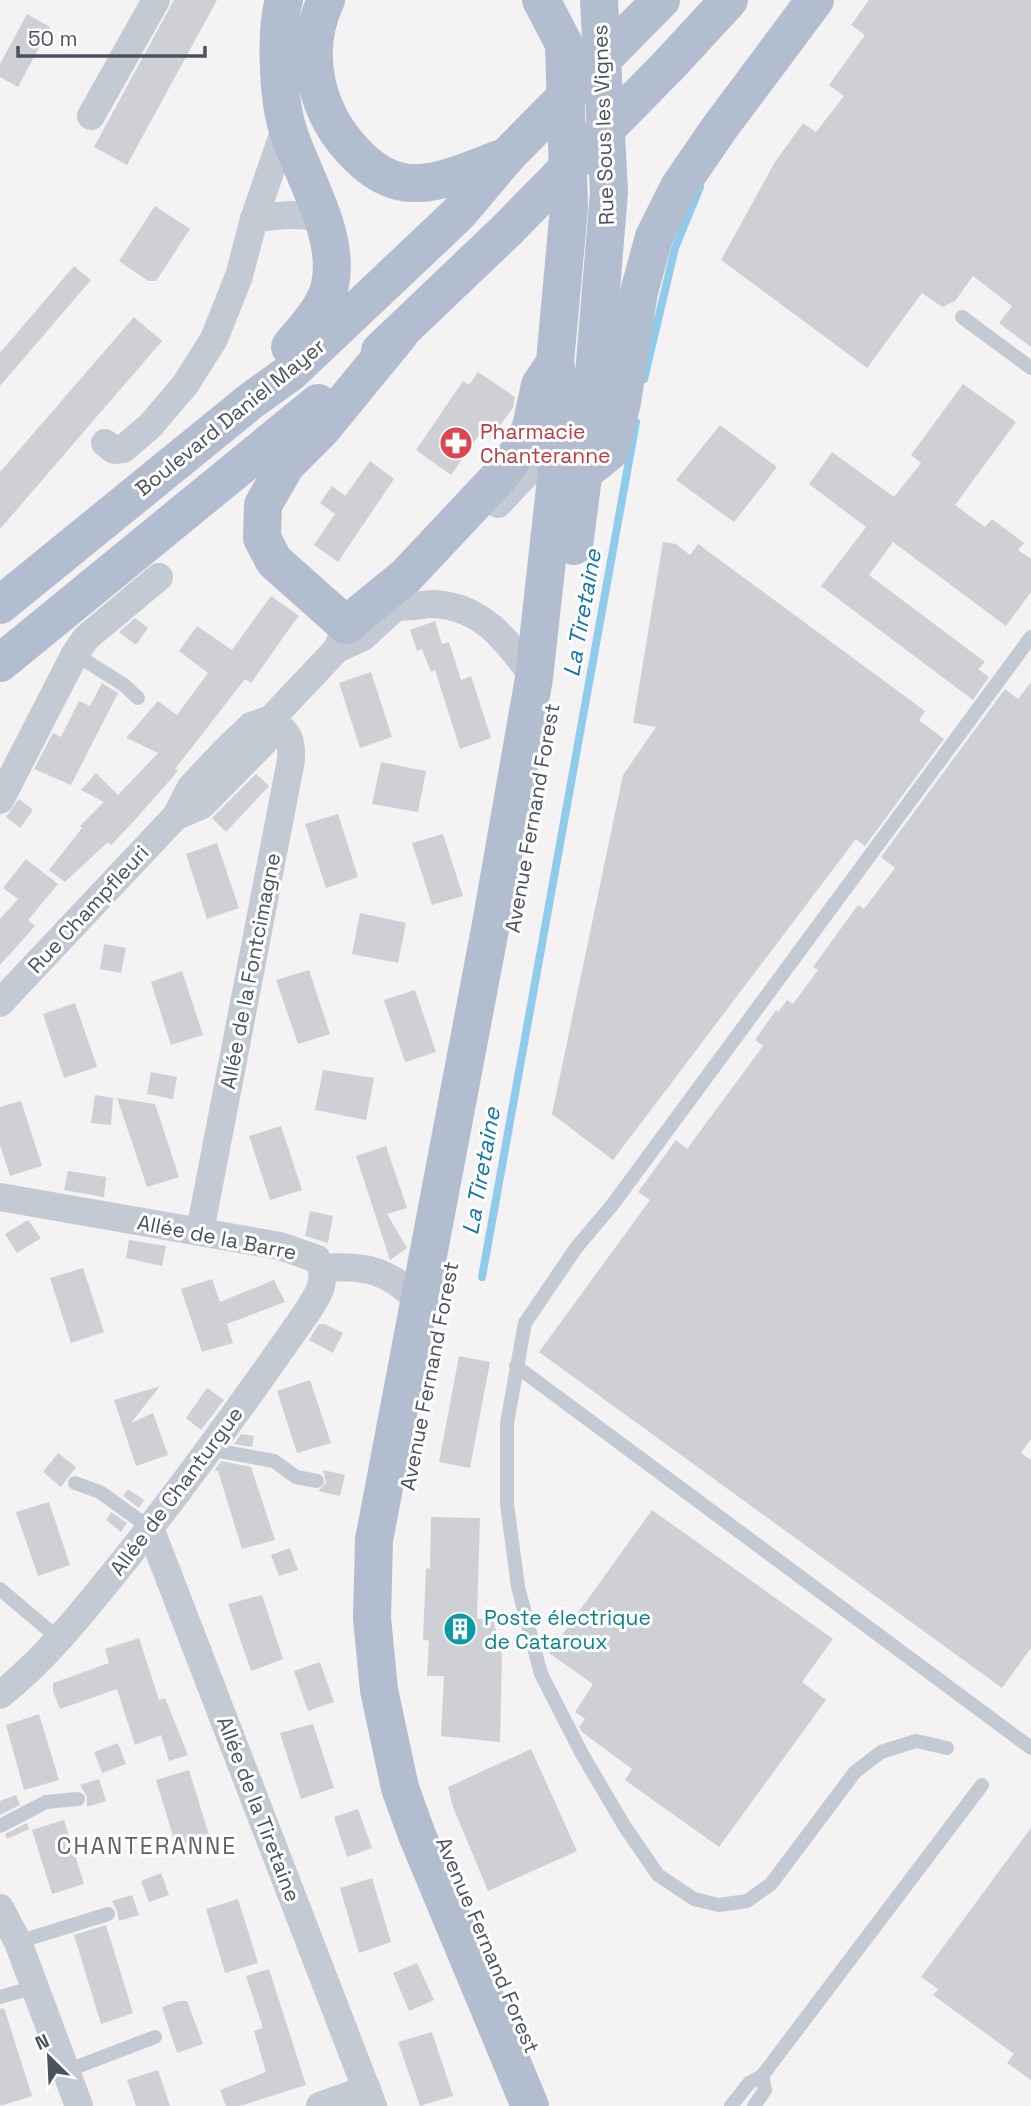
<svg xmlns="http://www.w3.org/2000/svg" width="1031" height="2106" viewBox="0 0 1031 2106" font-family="'Space Grotesk',sans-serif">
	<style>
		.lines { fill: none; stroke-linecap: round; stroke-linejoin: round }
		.stream { stroke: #90cbeb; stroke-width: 8 }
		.building { fill: #cfd0d6 }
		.service { stroke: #c3cad3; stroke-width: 14 }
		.minor { stroke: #c3cad3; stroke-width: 28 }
		.primary { stroke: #b2bdcf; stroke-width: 38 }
		.primary-bridge { stroke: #b2bdcf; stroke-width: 38 }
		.labels { text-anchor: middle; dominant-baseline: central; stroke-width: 6; stroke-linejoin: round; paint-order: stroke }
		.street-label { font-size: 21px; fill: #4a525f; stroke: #fff }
		.health-label { font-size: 21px; fill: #be3a42; stroke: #fff; text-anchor: start }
		.culture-label { font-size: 21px; fill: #0d838f; stroke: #fff; text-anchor: start }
		.water-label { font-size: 23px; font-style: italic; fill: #0f75ad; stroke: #fff }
		.neighbourhood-label { font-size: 23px; letter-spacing: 2px; fill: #5e6167; stroke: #fff }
	</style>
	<rect width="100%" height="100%" fill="#f4f2f2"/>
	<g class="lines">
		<!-- stream -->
		<g class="stream">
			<path d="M644,379L675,248L700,187"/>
			<path d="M482,1277L636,422"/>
		</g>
	</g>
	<!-- building -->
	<g class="building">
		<path d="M174,0H217L127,165L94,147Z"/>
		<path d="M869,0H1031V347L999,323L1012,306L973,276L955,301L942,307L922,293L867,368L721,260L775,162L803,123L816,132L844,96L829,85L865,35L851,25Z"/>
		<path d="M27,14L50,27L18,87L0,77V64Z"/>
		<path d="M155,206L190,229L156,281H148L119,261Z"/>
		<path d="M74,266L91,280L0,386V353Z"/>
		<path d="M134,317L162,341L0,529V472Z"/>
		<path d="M478,372L515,397L513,408L491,437L481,432L451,475L416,450L463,381L469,385Z"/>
		<path d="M963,384L1016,422L955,505L985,527L992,519L1024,543L1018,550L1031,559V592L1006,626L893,542L869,575L985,662L978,669L989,677L973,700L821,586L866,527L809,484L832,452L894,497L921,463L911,455Z"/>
		<path d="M720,425L777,467L734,522L676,480Z"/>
		<path d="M370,461L394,479L338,562L314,545L335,514L320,503L332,486L345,496Z"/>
		<path d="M663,542L676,544L690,555L698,544L925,711L919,720L944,739L865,846L856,839L613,1160L552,1114L623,775L656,727L633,723Z"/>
		<path d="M271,596L299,616L292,625L251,683L245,679L175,769L178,771L134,821L111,845L108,842L65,882L49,870L82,828L80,826L104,802L81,790L96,773L118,795L158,753L126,738L158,701L177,715L208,673L179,651L197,626L232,650Z"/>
		<path d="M135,618L148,628L136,645L119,632Z"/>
		<path d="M435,621L442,644L449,642L461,680L471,676L491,738L460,749L435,670L431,672L422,649L417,651L410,630Z"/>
		<path d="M371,672L392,737L360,748L339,683Z"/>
		<path d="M1031,682V1439L1021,1453L1031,1460V1648L1002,1688L539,1352L650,1200L638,1192L676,1140L687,1149L763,1046L755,1040L776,1010L778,1012L787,1000L793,1004L818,970L813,967L858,905L864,909L895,868L881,857L1005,689L1018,699Z"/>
		<path d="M102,683L118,693L71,785L34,769L53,733L61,737L79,701L90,706Z"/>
		<path d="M381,762L426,771L418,812L372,804Z"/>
		<path d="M256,774L269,786L226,832L212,818Z"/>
		<path d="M19,799L33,810L20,828L6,817Z"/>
		<path d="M338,814L358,877L326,888L305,824Z"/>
		<path d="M443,834L463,896L432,905L412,843Z"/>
		<path d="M217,843L239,908L207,919L186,854Z"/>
		<path d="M26,859L58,884L28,920L35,926L0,965V919L18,899L3,888Z"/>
		<path d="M360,913L406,923L398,963L352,954Z"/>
		<path d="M104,944L126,948L121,973L100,969Z"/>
		<path d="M309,970L330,1034L298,1044L276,980Z"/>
		<path d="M182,971L203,1035L171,1045L151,982Z"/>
		<path d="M415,990L436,1052L405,1062L384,1000Z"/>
		<path d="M75,1003L97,1067L64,1078L43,1014Z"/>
		<path d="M323,1070L374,1078L366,1120L315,1110Z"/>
		<path d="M151,1072L177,1077L173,1099L147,1094Z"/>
		<path d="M95,1095L113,1098L111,1125L91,1123Z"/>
		<path d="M117,1098L155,1104L179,1177L147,1187Z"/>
		<path d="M21,1101L42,1166L10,1176L0,1145V1107Z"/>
		<path d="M281,1126L302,1190L270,1200L249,1136Z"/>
		<path d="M386,1146L407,1208L387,1214L407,1248L390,1260L356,1156Z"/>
		<path d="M68,1171L106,1177L104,1197L64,1190Z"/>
		<path d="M310,1211L333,1216L328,1243L305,1236Z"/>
		<path d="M28,1220L41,1238L17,1253L5,1234Z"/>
		<path d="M129,1240L166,1246L162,1266L126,1258Z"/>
		<path d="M83,1268L104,1332L71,1343L50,1278Z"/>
		<path d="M212,1279L220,1302L274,1280L285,1302L227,1324L233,1343L202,1352L181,1289Z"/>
		<path d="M319,1324H325L343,1333L333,1353L309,1340Z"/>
		<path d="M459,1356L490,1362L470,1468L439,1462Z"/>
		<path d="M310,1380L331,1443L297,1453L277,1391Z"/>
		<path d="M160,1386L131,1423L153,1413L168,1455L136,1466L114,1400Z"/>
		<path d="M207,1388L224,1400L201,1430L186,1418Z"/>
		<path d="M241,1434L254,1436L252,1447L234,1444Z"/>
		<path d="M58,1453L76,1467L61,1487L43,1472Z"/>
		<path d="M221,1461L251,1467L275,1540L242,1549L218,1471H214Z"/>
		<path d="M323,1470L345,1475L340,1496L318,1491L326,1483Z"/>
		<path d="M128,1489L144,1500L139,1508L123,1496Z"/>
		<path d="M49,1502L70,1565L38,1576L16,1512Z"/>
		<path d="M652,1510L833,1639L802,1682L826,1700L719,1847L625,1780L632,1769L582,1732L579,1727L585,1719L575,1712L593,1684L549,1653Z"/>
		<path d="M111,1512L127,1523L121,1532L106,1520Z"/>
		<path d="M431,1517L480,1518L477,1619H493L502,1655L500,1742L441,1736L444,1676H427L429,1641L423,1639L426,1568L430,1569Z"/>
		<path d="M290,1548L298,1570L279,1576L271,1555Z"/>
		<path d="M262,1595L283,1659L251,1671L228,1604Z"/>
		<path d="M139,1638L159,1700L165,1698L188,1755L169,1761L161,1735L135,1745L117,1689L60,1709L53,1691V1683L109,1663L105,1649Z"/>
		<path d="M320,1662L334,1702L308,1711L294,1671Z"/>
		<path d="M39,1714L59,1780L24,1790L6,1725Z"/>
		<path d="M313,1724L334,1788L301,1799L280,1733Z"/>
		<path d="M118,1743L126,1764L102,1773L94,1752Z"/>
		<path d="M531,1749L577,1851L488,1891L453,1807L448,1787Z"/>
		<path d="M189,1770L209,1835L176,1846L156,1780Z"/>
		<path d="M99,1779L106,1801L87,1807V1797L80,1785Z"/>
		<path d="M16,1795L20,1805L0,1815V1801Z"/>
		<path d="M358,1809L372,1848L347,1857L334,1817Z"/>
		<path d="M64,1820L84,1884L52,1894L32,1830Z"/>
		<path d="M27,1823L29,1829L7,1839L5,1834Z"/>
		<path d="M1031,1828V2080L1007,2063L1014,2054L933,1995L938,1989L921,1977Z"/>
		<path d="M161,1873L169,1895L149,1902L141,1881Z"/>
		<path d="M372,1878L391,1942L359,1953L340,1888Z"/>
		<path d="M132,1895L139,1915L119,1921L117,1911L112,1901Z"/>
		<path d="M238,1899L258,1963L225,1973L206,1909Z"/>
		<path d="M106,1925L133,2013L101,2024L74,1935Z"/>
		<path d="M417,1963L434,2000L409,2011L393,1973Z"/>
		<path d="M269,1969L306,2085L240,2106H226L220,2090L266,2072L254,2031L263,2028L246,1976Z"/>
		<path d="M179,2001H187L203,2044L177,2053L162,2007Z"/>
		<path d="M4,2008L32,2096L0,2106V2009Z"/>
		<path d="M432,2032L453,2096L420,2106L398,2042Z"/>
		<path d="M158,2070L170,2106H136L127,2080Z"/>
	</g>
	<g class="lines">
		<!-- service -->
		<g class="service">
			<path d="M962,317L1031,368"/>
			<path d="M75,654L124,685L138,698"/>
			<path d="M516,1366L1031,1748"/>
			<path d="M208,1449L274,1461L296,1477L317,1481"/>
			<path d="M75,1483L100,1492L150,1528"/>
			<path d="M0,1589L58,1638"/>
			<path d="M947,1748L916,1741L881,1752L855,1772L771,1884L747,1901L719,1905L694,1899L658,1875L625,1827L582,1754L541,1674L518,1587L507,1504V1423L525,1323L576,1248L613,1204L1031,637"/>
			<path d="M0,1826L46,1802L78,1799"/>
			<path d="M18,1942L108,1914"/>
			<path d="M0,1997L35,1987"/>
			<path d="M66,2071L155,2037"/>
			<path d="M731,2106L749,2083L762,2076L982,1785"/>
			<path d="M754,2106L765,2090L762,2076"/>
		</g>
		<!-- minor -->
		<g class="minor">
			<path d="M91,116L156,0"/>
			<path d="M254,219C278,215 298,213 322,218"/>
			<path d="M105,443L114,450L123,449L150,426L185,385L214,339L239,276L254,219L286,126"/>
			<path d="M498,504L542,457L560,427"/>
			<path d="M380,598C385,600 390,605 395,606C405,609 422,604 433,604C482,606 508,641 534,678"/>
			<path d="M337,649L363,637L398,605"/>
			<path d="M0,800L75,654L86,638L159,577"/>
			<path d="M176,816L202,805L264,742L271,719L337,649L344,631"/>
			<path d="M0,1003L176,816L191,787L225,751L251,726L271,719"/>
			<path d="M0,1197L280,1246L317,1259L322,1268C366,1265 388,1270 419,1301"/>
			<path d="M200,1231L291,760C292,736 288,735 271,719"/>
			<path d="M150,1528L373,2106"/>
			<path d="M0,1695C47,1658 86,1608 123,1562C188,1481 248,1397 307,1312C316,1298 325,1286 322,1268"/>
			<path d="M0,1908L18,1942L79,2106"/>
			<path d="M320,2106L367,2089"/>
		</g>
		<!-- primary -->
		<g class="primary">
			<path d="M284,0C275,29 278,97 287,127C301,175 341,233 330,285C325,309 304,329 290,347"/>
			<path d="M326,0C301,53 316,115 358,156C369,167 382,177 398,181C432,190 473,168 505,157"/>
			<path d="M668,66L729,0"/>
			<path d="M399,335L322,429L286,465L263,505L262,538L274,561L346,625L406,576L498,478L520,450L531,427L540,385L552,367"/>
			<path d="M380,351L507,230"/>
			<path d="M593,465L610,451L622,402L639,292L654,237L679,187L718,130L815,0"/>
			<path d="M574,546L590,423L609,192L599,0"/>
			<path d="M0,605L252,400L291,372L458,214L507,156"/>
			<path d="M0,663L318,403"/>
			<path d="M530,2106L417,1835L400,1788L379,1690L372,1618L374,1540L491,924L534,678L562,425L560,389L555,362L569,208L564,44L541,0"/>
		</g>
		<!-- primary-bridge -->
		<g class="primary-bridge">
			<path d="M507,156L661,0"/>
			<path d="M507,230L668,66"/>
		</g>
	</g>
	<!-- icons -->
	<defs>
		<symbol id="pharmacy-disc" viewBox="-11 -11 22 22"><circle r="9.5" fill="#e0444e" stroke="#fff"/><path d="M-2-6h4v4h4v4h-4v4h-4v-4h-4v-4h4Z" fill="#fff"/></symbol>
		<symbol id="building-disc" viewBox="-11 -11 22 22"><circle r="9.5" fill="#0f9aa8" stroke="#fff"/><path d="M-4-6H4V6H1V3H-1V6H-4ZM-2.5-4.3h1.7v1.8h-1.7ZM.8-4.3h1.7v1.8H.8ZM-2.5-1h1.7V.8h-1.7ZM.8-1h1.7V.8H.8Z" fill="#fff"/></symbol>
	</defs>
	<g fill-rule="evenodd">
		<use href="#pharmacy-disc" x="437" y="424" width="38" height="38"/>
		<use href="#building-disc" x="441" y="1610" width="38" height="38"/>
	</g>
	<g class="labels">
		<!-- street labels -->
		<g class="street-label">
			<text transform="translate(603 125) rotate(-92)">Rue Sous les Vignes</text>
			<text transform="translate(230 417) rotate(-39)">Boulevard Daniel Mayer</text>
			<text transform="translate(532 818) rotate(-80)">Avenue Fernand Forest</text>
			<text transform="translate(88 909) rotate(-47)">Rue Champfleuri</text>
			<text transform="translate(250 971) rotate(-79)">Allée de la Fontcimagne</text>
			<text transform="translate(217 1237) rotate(11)">Allée de la Barre</text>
			<text transform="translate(429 1376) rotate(-79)">Avenue Fernand Forest</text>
			<text transform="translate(176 1491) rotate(-53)">Allée de Chanturgue</text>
			<text transform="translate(259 1809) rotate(69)">Allée de la Tiretaine</text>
			<text transform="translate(488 1945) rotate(67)">Avenue Fernand Forest</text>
		</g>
		<!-- health labels -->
		<g class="health-label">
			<text x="480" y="431">Pharmacie<tspan x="480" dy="24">Chanteranne</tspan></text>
		</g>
		<!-- culture labels -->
		<g class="culture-label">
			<text x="484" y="1617">Poste électrique<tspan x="484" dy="24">de Cataroux</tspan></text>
		</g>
		<!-- water labels -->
		<g class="water-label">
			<text transform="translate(582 613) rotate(-80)">La Tiretaine</text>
			<text transform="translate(481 1171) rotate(-80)">La Tiretaine</text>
		</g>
		<!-- neighbourhood labels -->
		<g class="neighbourhood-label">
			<text x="147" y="1846">CHANTERANNE</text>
		</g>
	</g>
	<!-- north arrow -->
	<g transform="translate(49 2057) rotate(336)" stroke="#ffffff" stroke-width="5" paint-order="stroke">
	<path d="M0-5L12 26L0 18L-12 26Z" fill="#4a525f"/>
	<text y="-10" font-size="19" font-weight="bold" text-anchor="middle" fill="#4a525f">N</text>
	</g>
	<!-- scale -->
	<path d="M18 46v10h187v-10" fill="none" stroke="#4a525f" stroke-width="3.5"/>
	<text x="28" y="46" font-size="21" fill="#4a525f" stroke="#ffffff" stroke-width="5" paint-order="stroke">50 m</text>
</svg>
